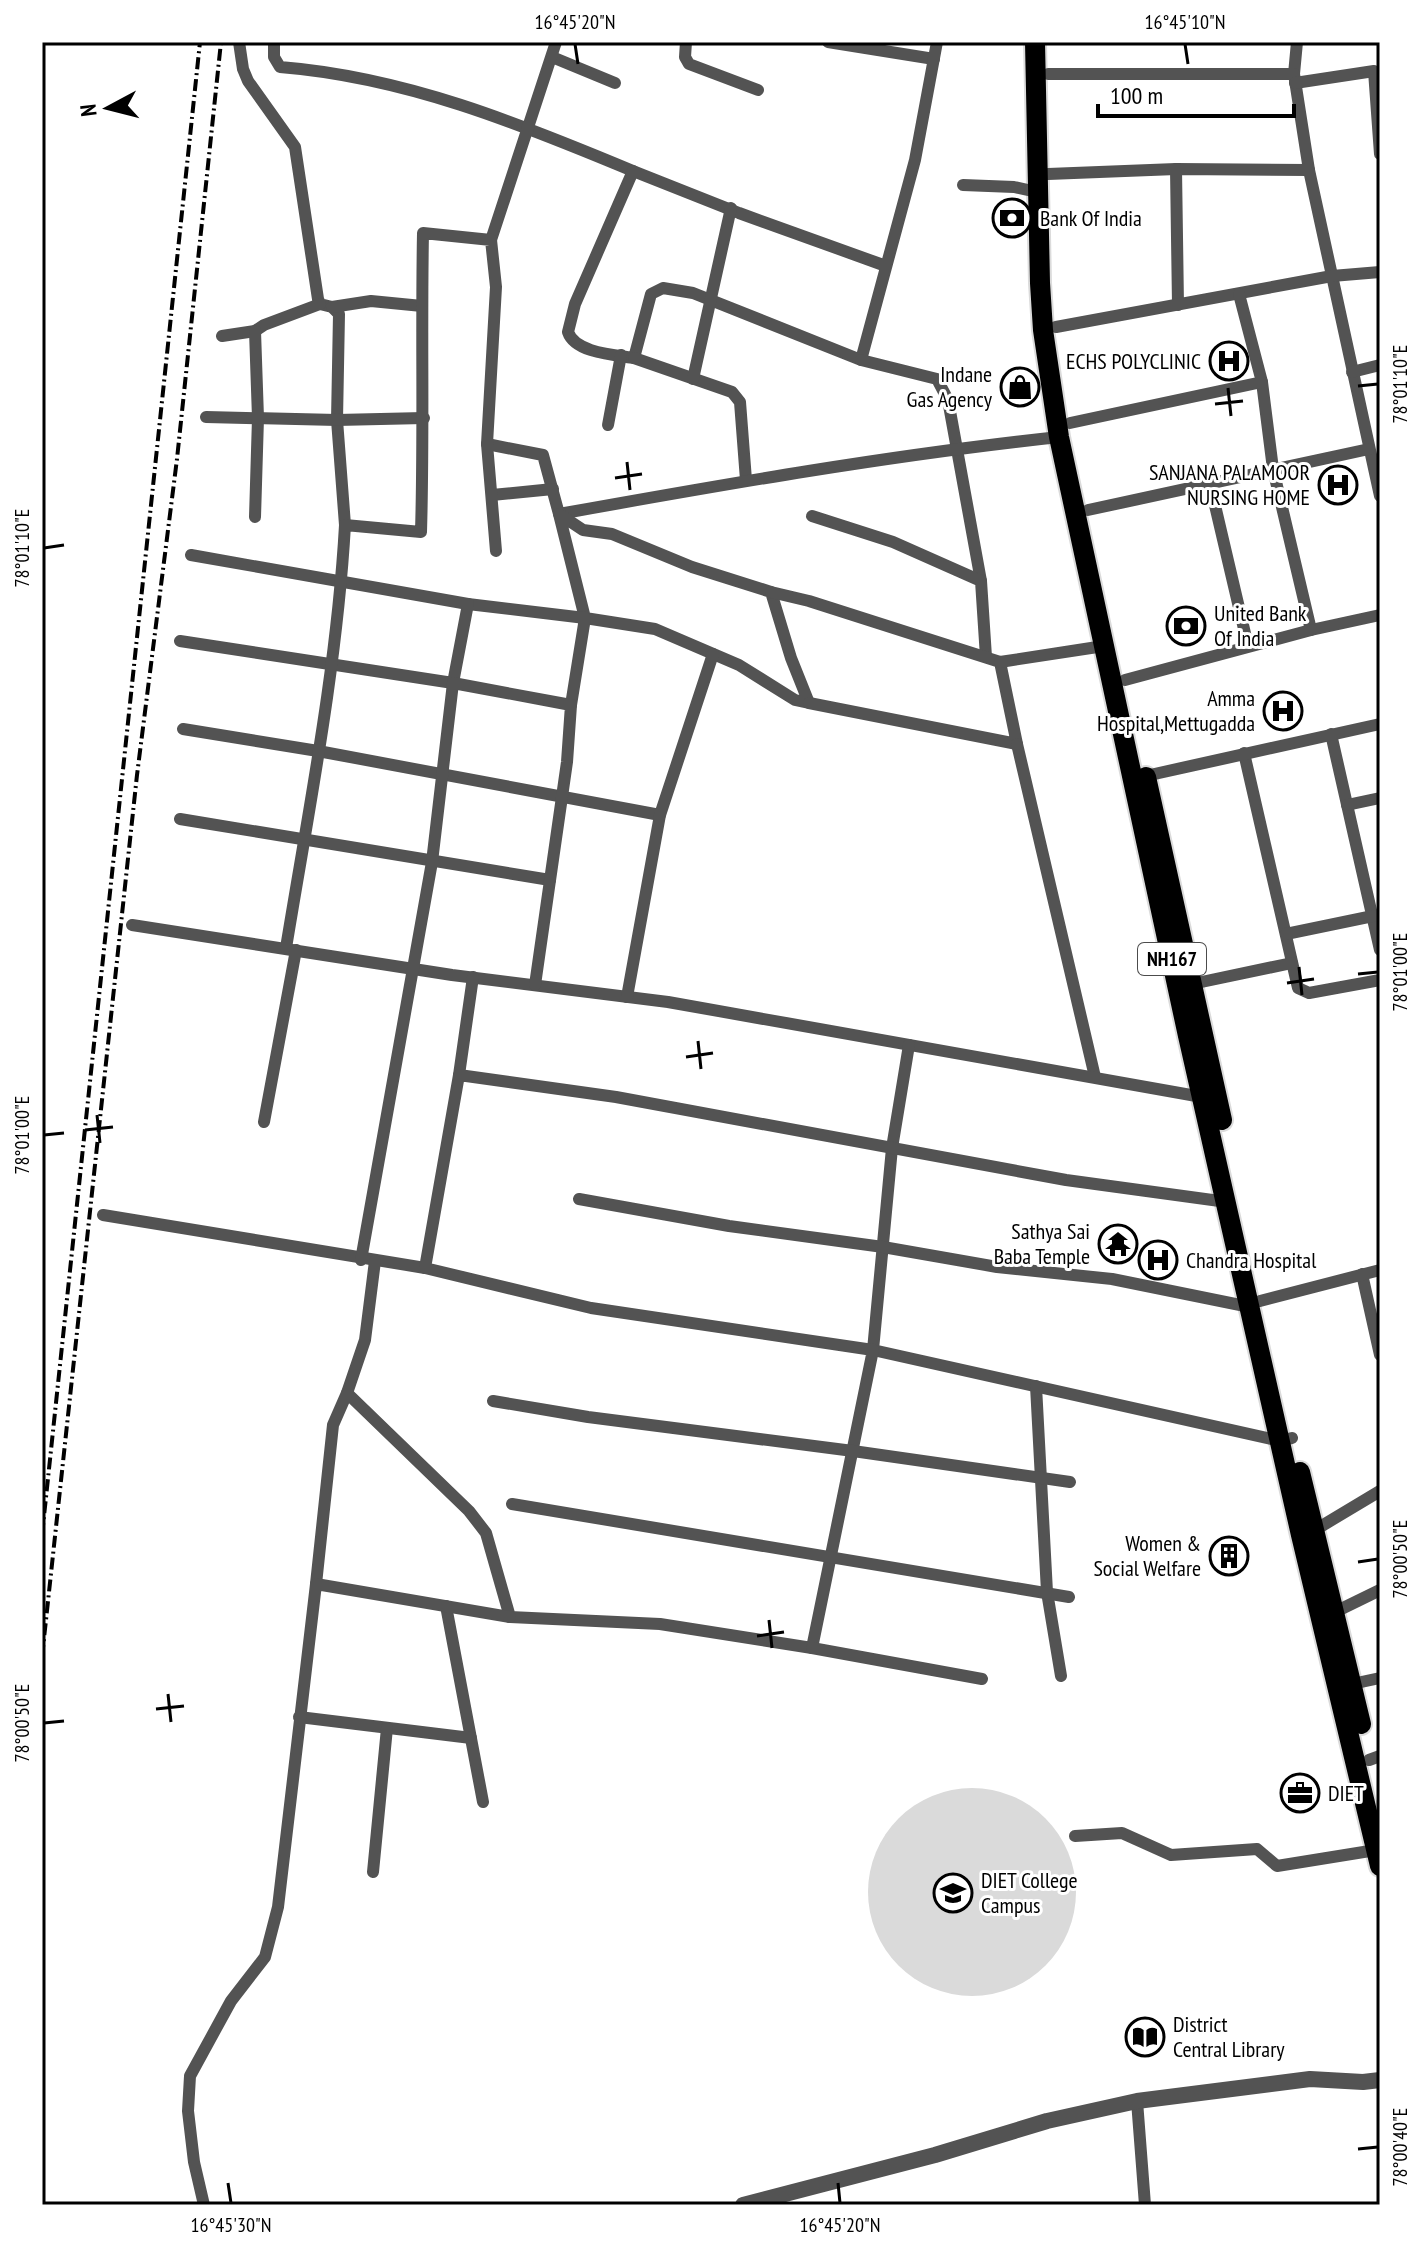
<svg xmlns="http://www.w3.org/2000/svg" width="1422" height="2247" viewBox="0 0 1422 2247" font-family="'PT Sans Narrow',sans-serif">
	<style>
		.green { fill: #dadada }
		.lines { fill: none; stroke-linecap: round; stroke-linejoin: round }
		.trunk-casing { stroke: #dbdbdb; stroke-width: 24 }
		.minor { stroke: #535353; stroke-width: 12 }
		.tertiary { stroke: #535353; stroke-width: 16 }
		.trunk { stroke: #000; stroke-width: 20 }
		.rail { stroke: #000; stroke-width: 4; stroke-dasharray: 12 4 2 4; stroke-linecap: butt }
		.ticks { fill: none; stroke: #000; stroke-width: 3 }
		.labels { text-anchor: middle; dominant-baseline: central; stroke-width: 6; stroke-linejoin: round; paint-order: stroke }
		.shield { fill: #fff; stroke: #4c4c4c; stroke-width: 2 }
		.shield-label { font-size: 20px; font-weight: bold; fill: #000 }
		.poi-label { font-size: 22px; fill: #000; stroke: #fff; text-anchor: start }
		.neatline { fill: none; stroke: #000; stroke-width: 3 }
		.ticks-label { font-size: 20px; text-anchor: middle; fill: #000 }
	</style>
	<rect width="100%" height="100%" fill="#fff"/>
	<!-- green -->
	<circle class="green" cx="972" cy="1892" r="104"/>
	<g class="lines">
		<defs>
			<g id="trunk">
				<path d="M1035,42L1040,283L1043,330L1059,437L1188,1036L1301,1535L1380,1866"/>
				<path d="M1146,777L1222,1120"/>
				<path d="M1300,1472L1361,1724"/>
			</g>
		</defs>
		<!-- trunk casing -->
		<use href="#trunk" class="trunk-casing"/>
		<!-- minor -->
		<g class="minor">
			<path d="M239,42L243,69L248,81L295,147L318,299L320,304L332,307L339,314L337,420L345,525"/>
			<path d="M274,42V57L280,67C405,77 518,123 633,171"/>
			<path d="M686,42L685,57L689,64L758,90"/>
			<path d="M828,42L934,59"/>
			<path d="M1297,42L1294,74L1309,170"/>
			<path d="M552,57L615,83"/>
			<path d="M1048,74H1294"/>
			<path d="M1295,83L1374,71L1380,154"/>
			<path d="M1176,169L1178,305"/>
			<path d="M1048,174L1176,169L1309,170L1380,496"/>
			<path d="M963,185L1014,187L1037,192"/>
			<path d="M491,240L556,42"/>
			<path d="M886,266L739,213L633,171L575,304L568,332C575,353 615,355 634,358L651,294L663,288L693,293L861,360L915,160L937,42"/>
			<path d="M332,307L371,301L422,306"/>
			<path d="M1056,327L1332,276L1380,272"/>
			<path d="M222,336L255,331L264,325L320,304"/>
			<path d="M634,358L732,392L740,402L746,480"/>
			<path d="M861,360L937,379L948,400L981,581"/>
			<path d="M1352,372L1380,365"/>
			<path d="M693,379L731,208"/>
			<path d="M1262,382L1273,469L1311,630L1380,615"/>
			<path d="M206,417L337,420L424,418"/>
			<path d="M1070,423L1262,382L1239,294"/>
			<path d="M608,425L621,355"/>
			<path d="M487,444L543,455L559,514C726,484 891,455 1059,437"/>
			<path d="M1210,484L1248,646"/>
			<path d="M492,495L553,489"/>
			<path d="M1088,510L1369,449"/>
			<path d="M559,514L583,530L612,534L692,567L771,592L791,658L809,703L795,700L739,665L655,629L585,618Z"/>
			<path d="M812,516L893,542L981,581L986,657"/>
			<path d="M255,517L258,418L255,331"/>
			<path d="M771,592L809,601L1000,662L1017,744L809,703"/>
			<path d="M468,604L585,618L571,705"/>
			<path d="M180,641L453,683L468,604L191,555"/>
			<path d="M1000,662L1104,646"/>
			<path d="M1125,680L1311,630"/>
			<path d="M183,729L318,751L660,815"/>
			<path d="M1331,734L1380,950"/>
			<path d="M1017,744L1095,1077"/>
			<path d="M1244,753L1298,988L1309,993L1380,980"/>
			<path d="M1141,777L1380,724"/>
			<path d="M1347,805L1380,798"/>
			<path d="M180,819L550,880"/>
			<path d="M132,925L452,975L668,1002L1202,1097"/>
			<path d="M1286,934L1373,916"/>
			<path d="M286,948C309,808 337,667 345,525L421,532C424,432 421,333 423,233L491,240L496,287L487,444L496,551"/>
			<path d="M1192,984L1292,963"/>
			<path d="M627,997L660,815L713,654"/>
			<path d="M909,1045L892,1148L873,1350L1280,1441L1292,1438"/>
			<path d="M459,1075L473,977"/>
			<path d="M264,1122L296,950"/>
			<path d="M579,1199L729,1226L883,1247L997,1267L1112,1279L1250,1307"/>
			<path d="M103,1215L425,1268"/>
			<path d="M361,1260L432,862L453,683L571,705L567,762L535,985"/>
			<path d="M1362,1274L1380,1355"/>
			<path d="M1260,1301L1380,1270"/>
			<path d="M1036,1386L1047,1592L1061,1676"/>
			<path d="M347,1393L469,1511L486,1533L510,1617L660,1624L812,1648L873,1350L591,1308L425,1268L459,1075L616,1097L1066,1180L1227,1202"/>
			<path d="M493,1401L588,1417L853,1451L1070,1482"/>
			<path d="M512,1504L1069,1597"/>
			<path d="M1315,1530L1380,1491"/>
			<path d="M316,1584L333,1425L347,1393L365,1340L375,1261"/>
			<path d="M446,1606L483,1802"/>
			<path d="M1335,1612L1380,1590"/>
			<path d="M812,1648L982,1679"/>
			<path d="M1352,1684L1380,1678"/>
			<path d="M299,1717L471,1738"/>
			<path d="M1369,1760L1380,1756"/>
			<path d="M1075,1836L1122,1833L1171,1855L1257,1849L1277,1866L1376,1850"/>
			<path d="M373,1872L387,1728"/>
			<path d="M1137,2101L1145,2205"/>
			<path d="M204,2205L194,2162L188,2111L190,2076L231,2001L265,1957L278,1907L316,1584L510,1617"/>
		</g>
		<!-- tertiary -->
		<path class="tertiary" d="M743,2205L935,2155L1047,2121L1137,2101L1310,2079L1363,2082L1380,2080"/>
		<!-- trunk -->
		<use href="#trunk" class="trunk"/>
		<!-- rail -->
		<g class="rail">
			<path d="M42,1535L200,42"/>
			<path d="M42,1657L137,775L177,459L221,42"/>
		</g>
	</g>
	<!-- ticks -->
	<path class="ticks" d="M575,44L578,64M1185,44L1188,64M1358,386L1378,384M1228,388L1231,416M1215,404L1243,401M627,462L630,490M615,478L642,474M44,548L64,545M1299,967L1302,995M1358,974L1378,972M1287,983L1314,979M698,1041L701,1069M686,1057L713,1053M97,1115L100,1143M85,1130L113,1127M44,1135L64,1133M1358,1562L1378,1559M769,1620L772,1648M757,1636L784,1632M168,1694L171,1722M156,1709L184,1706M44,1723L64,1721M1358,2149L1378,2147M228,2183L231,2203M838,2183L840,2203"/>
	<!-- icons -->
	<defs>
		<symbol id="bank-ring" viewBox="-11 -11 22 22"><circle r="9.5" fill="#fff" stroke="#000" stroke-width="1.5"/><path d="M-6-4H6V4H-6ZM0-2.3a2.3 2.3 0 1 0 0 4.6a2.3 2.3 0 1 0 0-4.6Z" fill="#000"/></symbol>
		<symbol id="hospital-ring" viewBox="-11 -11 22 22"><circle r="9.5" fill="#fff" stroke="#000" stroke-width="1.5"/><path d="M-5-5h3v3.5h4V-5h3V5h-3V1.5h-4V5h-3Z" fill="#000"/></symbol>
		<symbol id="shop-ring" viewBox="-11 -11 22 22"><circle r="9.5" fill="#fff" stroke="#000" stroke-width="1.5"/><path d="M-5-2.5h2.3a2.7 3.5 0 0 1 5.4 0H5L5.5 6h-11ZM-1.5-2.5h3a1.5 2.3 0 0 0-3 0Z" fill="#000"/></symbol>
		<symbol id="temple-ring" viewBox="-11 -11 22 22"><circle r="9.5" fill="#fff" stroke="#000" stroke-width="1.5"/><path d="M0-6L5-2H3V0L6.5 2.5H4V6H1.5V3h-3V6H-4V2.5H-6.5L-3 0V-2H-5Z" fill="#000"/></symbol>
		<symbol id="building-ring" viewBox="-11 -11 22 22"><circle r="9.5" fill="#fff" stroke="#000" stroke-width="1.5"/><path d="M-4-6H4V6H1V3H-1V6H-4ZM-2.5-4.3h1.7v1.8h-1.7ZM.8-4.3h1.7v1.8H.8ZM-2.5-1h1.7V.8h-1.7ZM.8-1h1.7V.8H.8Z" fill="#000"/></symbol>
		<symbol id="office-ring" viewBox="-11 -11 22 22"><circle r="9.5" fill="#fff" stroke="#000" stroke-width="1.5"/><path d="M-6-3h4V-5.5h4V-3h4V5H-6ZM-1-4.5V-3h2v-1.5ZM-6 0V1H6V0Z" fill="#000"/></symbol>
		<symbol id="university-ring" viewBox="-11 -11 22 22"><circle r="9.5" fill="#fff" stroke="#000" stroke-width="1.5"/><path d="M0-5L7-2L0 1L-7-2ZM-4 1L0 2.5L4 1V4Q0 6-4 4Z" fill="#000"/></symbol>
		<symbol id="library-ring" viewBox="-11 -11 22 22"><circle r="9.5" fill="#fff" stroke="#000" stroke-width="1.5"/><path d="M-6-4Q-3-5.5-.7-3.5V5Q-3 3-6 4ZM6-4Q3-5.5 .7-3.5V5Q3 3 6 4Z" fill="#000"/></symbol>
	</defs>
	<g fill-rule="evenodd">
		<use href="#bank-ring" x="990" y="196" width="44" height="44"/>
		<use href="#hospital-ring" x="1207" y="339" width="44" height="44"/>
		<use href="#shop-ring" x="998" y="365" width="44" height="44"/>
		<use href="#hospital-ring" x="1316" y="463" width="44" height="44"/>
		<use href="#bank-ring" x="1164" y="604" width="44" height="44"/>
		<use href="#hospital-ring" x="1261" y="689" width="44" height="44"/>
		<use href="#temple-ring" x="1096" y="1222" width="44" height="44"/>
		<use href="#hospital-ring" x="1136" y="1238" width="44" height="44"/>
		<use href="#building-ring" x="1207" y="1534" width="44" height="44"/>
		<use href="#office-ring" x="1278" y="1771" width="44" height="44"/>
		<use href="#university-ring" x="931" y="1871" width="44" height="44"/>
		<use href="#library-ring" x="1123" y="2015" width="44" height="44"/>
	</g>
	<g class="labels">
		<!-- shield labels -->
		<rect class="shield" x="1138" y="943" width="68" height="32" rx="6"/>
		<g class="shield-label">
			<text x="1172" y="959">NH167</text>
		</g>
		<!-- poi labels -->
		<g class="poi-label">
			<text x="1040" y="218">Bank Of India</text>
			<text x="1201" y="361" text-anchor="end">ECHS POLYCLINIC</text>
			<text x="992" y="374" text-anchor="end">Indane<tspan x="992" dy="25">Gas Agency</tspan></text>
			<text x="1310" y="472" text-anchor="end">SANJANA PALAMOOR<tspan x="1310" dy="25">NURSING HOME</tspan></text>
			<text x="1214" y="613">United Bank<tspan x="1214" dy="25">Of India</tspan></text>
			<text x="1255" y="698" text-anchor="end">Amma<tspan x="1255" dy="25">Hospital,Mettugadda</tspan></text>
			<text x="1090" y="1231" text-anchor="end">Sathya Sai<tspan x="1090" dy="25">Baba Temple</tspan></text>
			<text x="1186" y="1260">Chandra Hospital</text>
			<text x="1201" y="1543" text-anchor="end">Women &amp;<tspan x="1201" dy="25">Social Welfare</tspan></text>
			<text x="1328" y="1793">DIET</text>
			<text x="981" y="1880">DIET College<tspan x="981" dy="25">Campus</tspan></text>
			<text x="1173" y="2024">District<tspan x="1173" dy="25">Central Library</tspan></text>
		</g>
	</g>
	<!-- border -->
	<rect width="1422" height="2247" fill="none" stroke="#ffffff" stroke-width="88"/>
	<!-- north arrow -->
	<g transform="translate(108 108) rotate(263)" stroke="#ffffff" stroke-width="6" paint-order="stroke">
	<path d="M0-6L14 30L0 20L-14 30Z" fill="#000000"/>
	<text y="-12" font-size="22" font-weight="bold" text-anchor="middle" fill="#000000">N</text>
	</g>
	<!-- scale -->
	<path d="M1098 104v12h196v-12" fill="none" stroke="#000000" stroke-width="4"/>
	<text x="1110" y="104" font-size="24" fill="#000000" stroke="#ffffff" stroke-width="6" paint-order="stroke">100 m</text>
	<rect x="44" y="44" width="1334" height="2159" class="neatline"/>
	<g class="ticks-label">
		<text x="575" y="29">16°45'20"N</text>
		<text x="1185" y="29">16°45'10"N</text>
		<text transform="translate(1400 384) rotate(-90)" y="7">78°01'10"E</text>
		<text transform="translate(22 548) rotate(-90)" y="7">78°01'10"E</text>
		<text transform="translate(1400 972) rotate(-90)" y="7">78°01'00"E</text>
		<text transform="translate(22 1135) rotate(-90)" y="7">78°01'00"E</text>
		<text transform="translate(1400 1559) rotate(-90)" y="7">78°00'50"E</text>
		<text transform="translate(22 1723) rotate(-90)" y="7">78°00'50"E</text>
		<text transform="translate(1400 2147) rotate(-90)" y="7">78°00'40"E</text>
		<text x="231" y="2232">16°45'30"N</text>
		<text x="840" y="2232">16°45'20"N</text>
	</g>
</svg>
